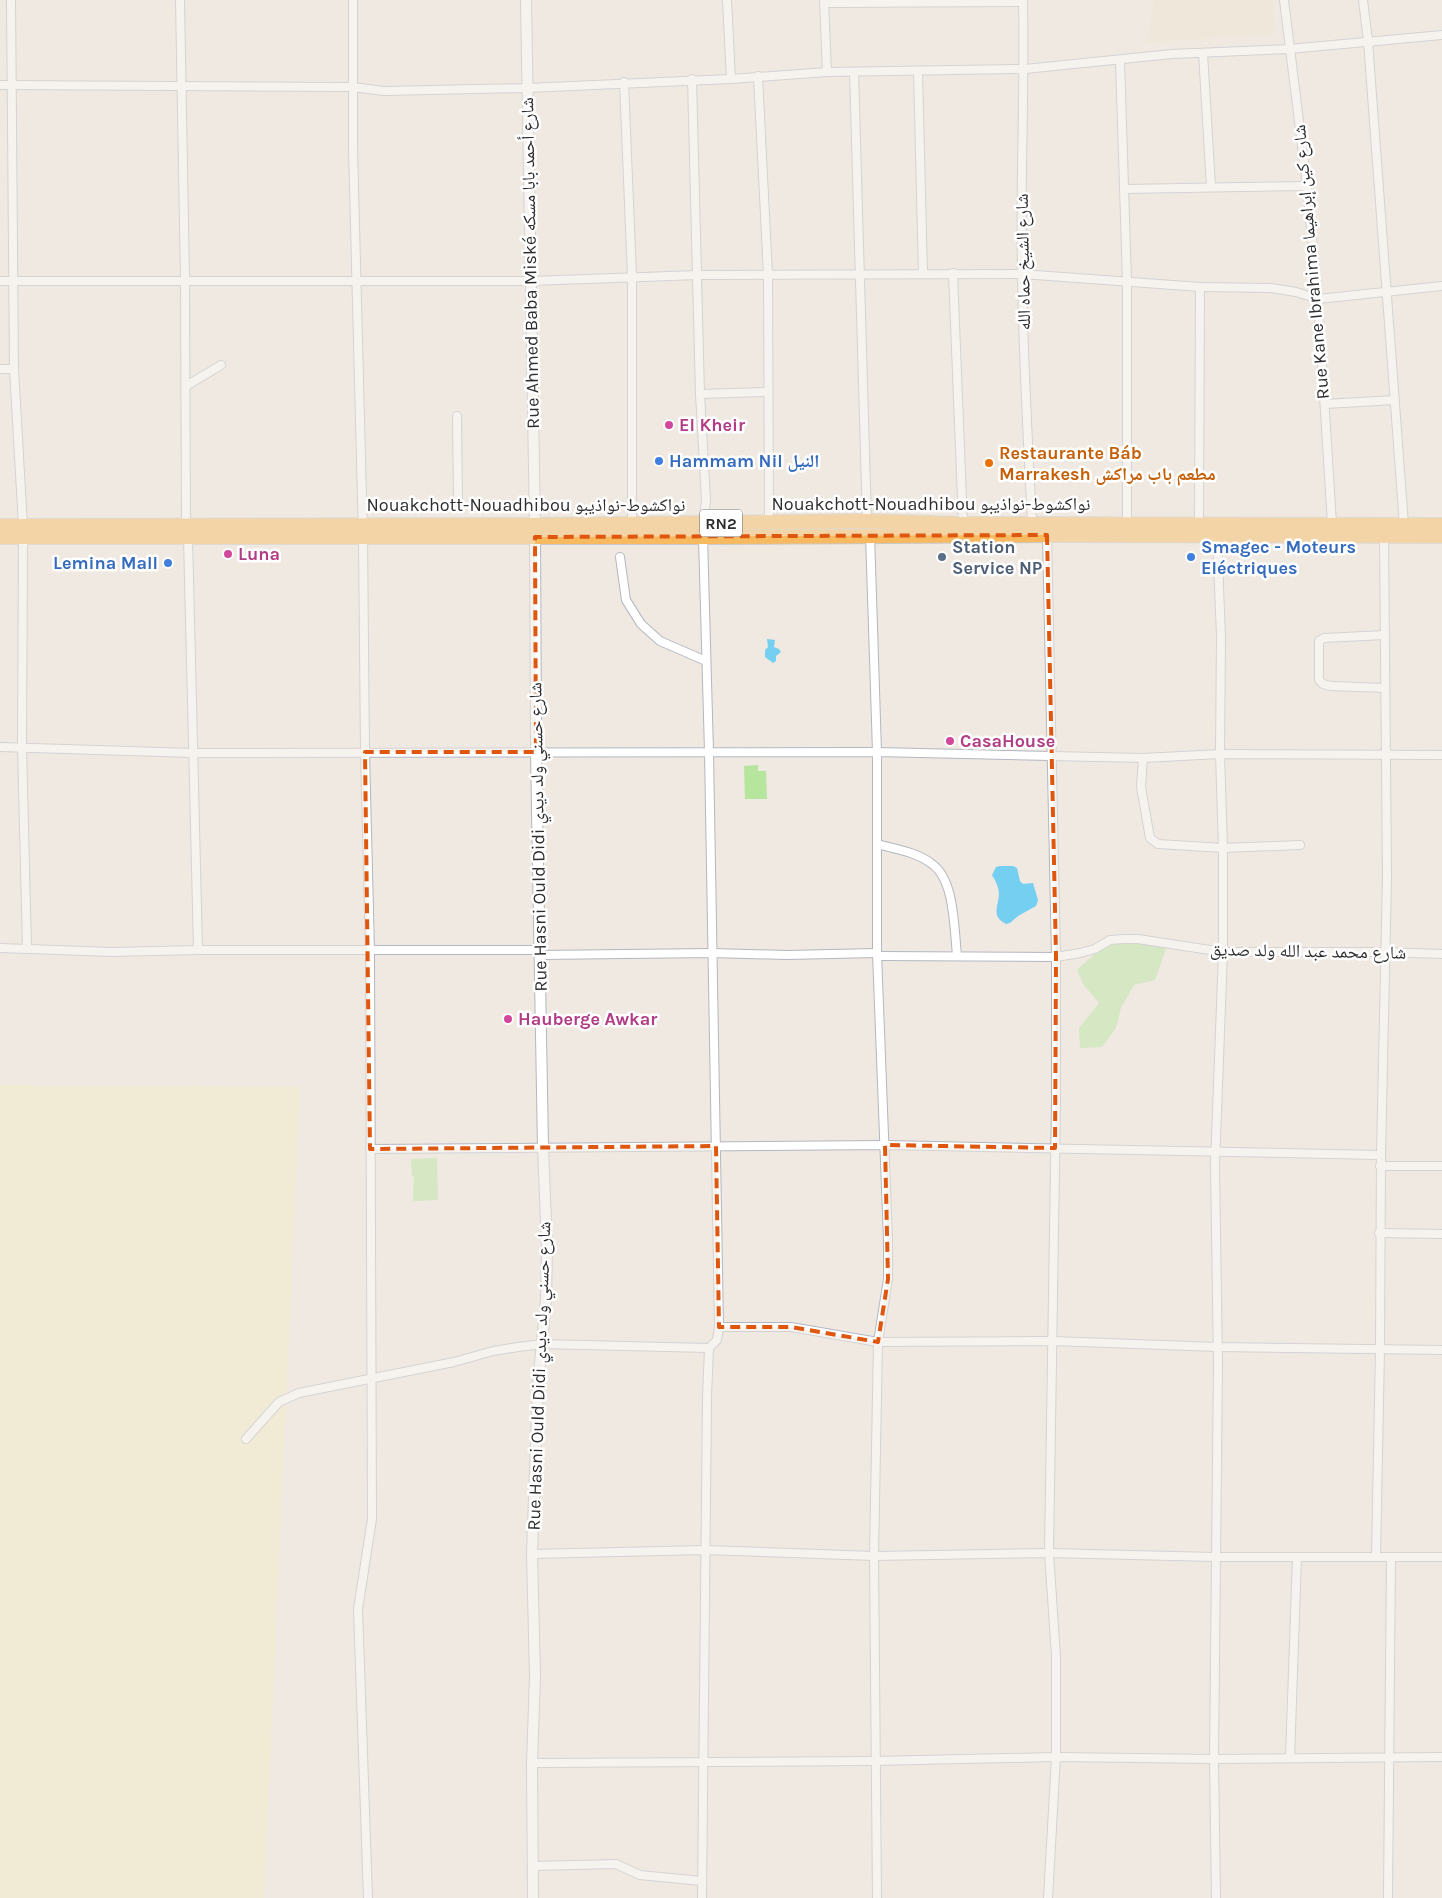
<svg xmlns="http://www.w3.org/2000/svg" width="1442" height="1898" viewBox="0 0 1442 1898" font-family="Karla,'Noto Naskh Arabic',sans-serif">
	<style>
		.education { fill: #f0e6d1 }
		.green { fill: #b6e59e }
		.sand { fill: #f3ecc5 }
		.water { fill: #75cff0 }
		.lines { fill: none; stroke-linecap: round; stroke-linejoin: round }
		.minor-casing { stroke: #b4b7c1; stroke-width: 10 }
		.tertiary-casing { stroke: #b4b7c1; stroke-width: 12 }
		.trunk-casing { stroke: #c9c9c9; stroke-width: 16 }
		.minor { stroke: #fff; stroke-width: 8 }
		.tertiary { stroke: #fff; stroke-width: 10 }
		.trunk { stroke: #f8ba60; stroke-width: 14 }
		.marked { fill: none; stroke: #df570e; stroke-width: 4; stroke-dasharray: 10 6; stroke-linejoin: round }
		.hotel-dot { fill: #d1479c; stroke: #fff; stroke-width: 2 }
		.shop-dot { fill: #3f7fe0; stroke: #fff; stroke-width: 2 }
		.food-dot { fill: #e8710a; stroke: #fff; stroke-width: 2 }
		.service-dot { fill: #5c6f8a; stroke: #fff; stroke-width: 2 }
		.labels { text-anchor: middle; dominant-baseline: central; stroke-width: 5; stroke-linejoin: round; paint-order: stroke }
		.shield { fill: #fff; stroke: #6d6d6d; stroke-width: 1 }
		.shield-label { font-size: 16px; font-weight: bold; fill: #2e2e2e }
		.street-label { font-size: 18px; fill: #2e2e2e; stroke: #fff }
		.hotel-label { font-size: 18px; font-weight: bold; fill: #b23c85; stroke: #fff; text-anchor: start }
		.food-label { font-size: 18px; font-weight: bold; fill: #c56008; stroke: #fff; text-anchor: start }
		.shop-label { font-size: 18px; font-weight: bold; fill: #366cbe; stroke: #fff; text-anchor: start }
		.service-label { font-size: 18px; font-weight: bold; fill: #4e5e75; stroke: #fff; text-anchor: start }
	</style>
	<rect width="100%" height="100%" fill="#efe9e1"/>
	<!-- education -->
	<path class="education" d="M1154,0H1273L1276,34L1147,43Z"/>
	<!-- green -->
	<g class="green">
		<path d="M758,765V771H766L767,799H745L744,766Z"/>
		<path d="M1124,941L1149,943L1166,949L1155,980L1134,985L1121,1008L1116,1028L1102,1047L1080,1048L1079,1028L1099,1003L1083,984L1077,970L1101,948Z"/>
		<path d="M437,1158L438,1200L413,1201L414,1176H412L411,1159Z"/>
	</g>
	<!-- sand -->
	<path class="sand" d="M0,1085L300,1087L264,1898H0Z"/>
	<!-- water -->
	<g class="water">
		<path d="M767,639L775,640L774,647L779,649L781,652L776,656V661L773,663L765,657V650L768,647Z"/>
		<path d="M1000,866H1013L1017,868L1020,881L1023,884L1033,883L1038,900L1036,906L1018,916L1010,923L1006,924C991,916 998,908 999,894C999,887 995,880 992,875L996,867Z"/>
	</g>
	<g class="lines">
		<defs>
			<g id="minor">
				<path d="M11,0L14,369L23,526"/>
				<path d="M180,0L185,280L186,525"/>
				<path d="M353,0V147L363,537L365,752L370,951L372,1519L358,1609L368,1898"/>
				<path d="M727,0L731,79"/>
				<path d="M824,0L827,72"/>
				<path d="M1023,0C1025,91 1020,182 1022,273C1023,357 1028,440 1032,523"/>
				<path d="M1284,0L1307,186L1318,299L1332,524"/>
				<path d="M1363,0L1368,41L1404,525"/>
				<path d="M825,3L1023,2"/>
				<path d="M1203,53L1211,187"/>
				<path d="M1120,60L1127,282V524"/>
				<path d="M918,71L923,274"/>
				<path d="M854,72L867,522"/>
				<path d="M758,76L768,275L769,522"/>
				<path d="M692,79L700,394L706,500L703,524"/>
				<path d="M624,82L632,276V523"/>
				<path d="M0,85L352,87L384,91L527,88L731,79L827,72L1025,69L1172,54L1289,49L1442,35"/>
				<path d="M1125,189L1307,186"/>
				<path d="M953,273L963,524"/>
				<path d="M0,281H531L698,275L1022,274L1200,287L1271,288L1296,292L1318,299L1442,286"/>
				<path d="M0,369H14"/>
				<path d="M186,386L221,365"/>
				<path d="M700,394L768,392"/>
				<path d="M1325,404L1395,400"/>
				<path d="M457,416L458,500"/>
				<path d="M1199,524L1200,287"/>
				<path d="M870,534L877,752V953L888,1240V1279L878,1342L874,1556L877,1898"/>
				<path d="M1047,535L1056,957V1103L1049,1553L1056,1656V1757L1048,1898"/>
				<path d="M188,537L198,950"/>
				<path d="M23,538L22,747L27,948"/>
				<path d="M620,557L626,600L641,624L660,641L706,661"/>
				<path d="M1385,635L1324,638L1319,641V680L1323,684L1331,686L1385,688"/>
				<path d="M0,747L193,753L877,752L1143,758L1220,754L1442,755"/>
				<path d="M1143,758L1141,787L1150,838L1158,844L1223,848L1300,845"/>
				<path d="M877,844C895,849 917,852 932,864C955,880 954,929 957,955"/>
				<path d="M0,948L112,952L198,950H540"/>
				<path d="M539,955L712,953L787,955L877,953"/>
				<path d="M878,956L1056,957L1080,953L1095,949L1110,940L1123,939H1138L1223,952H1385L1442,954"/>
				<path d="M370,1149L885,1145L1381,1155"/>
				<path d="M1380,1166H1442"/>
				<path d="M1379,1233L1442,1234"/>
				<path d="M719,1327H791L878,1342L1052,1341L1218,1347L1442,1350"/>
				<path d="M246,1439L279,1402L299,1393L454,1362L493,1351L518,1347L542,1344L709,1348"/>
				<path d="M532,1554L705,1550L874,1556L1049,1553L1215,1557H1442"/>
				<path d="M1376,1557L1380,1349L1381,1155L1387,878L1384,536"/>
				<path d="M1290,1758L1297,1557"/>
				<path d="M532,1763L875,1761L1056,1757L1214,1759L1442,1757"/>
				<path d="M533,1866L616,1864L640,1875L701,1881"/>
				<path d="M702,1898L707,1397L709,1348L717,1340L719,1327L709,752L703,537"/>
				<path d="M1216,1898L1214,1759L1218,1364L1215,1165L1223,952V848L1220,754L1221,637L1217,536"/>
				<path d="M1388,1898L1391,1557"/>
			</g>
			<path id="tertiary" d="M526,0L535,525L536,752L543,1147L547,1248L546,1299L538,1384L532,1554L535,1676L532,1763L533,1898"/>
			<g id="trunk">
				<path d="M0,526L535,525L867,521L963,524L1442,525"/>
				<path d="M0,537H703L1047,535L1442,536"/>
			</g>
		</defs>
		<!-- minor casing -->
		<use href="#minor" class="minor-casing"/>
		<!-- tertiary casing -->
		<use href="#tertiary" class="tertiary-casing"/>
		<!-- trunk casing -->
		<use href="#trunk" class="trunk-casing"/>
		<!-- minor -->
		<use href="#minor" class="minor"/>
		<!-- tertiary -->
		<use href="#tertiary" class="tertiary"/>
		<!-- trunk -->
		<use href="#trunk" class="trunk"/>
	</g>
	<!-- marked area -->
	<path d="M0 0H1442V1898H0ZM1047,535L1056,957L1055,1148L885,1145L888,1279L878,1342L791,1327H719L716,1146L370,1149L365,752H536L535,537Z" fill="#efe9e1" fill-opacity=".55" fill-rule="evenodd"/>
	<path class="marked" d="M1047,535L1056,957L1055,1148L885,1145L888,1279L878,1342L791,1327H719L716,1146L370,1149L365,752H536L535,537Z"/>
	<!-- markers -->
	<g class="hotel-dot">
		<circle cx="669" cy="425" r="5"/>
		<circle cx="228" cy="554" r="5"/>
		<circle cx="950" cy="741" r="5"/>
		<circle cx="508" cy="1019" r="5"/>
	</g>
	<g class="shop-dot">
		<circle cx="659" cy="461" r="5"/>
		<circle cx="1191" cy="557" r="5"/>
		<circle cx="168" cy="563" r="5"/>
	</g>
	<circle class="food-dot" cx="989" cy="463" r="5"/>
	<circle class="service-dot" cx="942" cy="557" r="5"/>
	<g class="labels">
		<!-- shield labels -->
		<rect class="shield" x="700" y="509.5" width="42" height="27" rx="4"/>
		<g class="shield-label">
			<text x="721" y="523">RN2</text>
		</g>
		<!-- street labels -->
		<g class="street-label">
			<text transform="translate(1023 262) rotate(-91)">شارع الشيخ حماه الله</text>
			<text transform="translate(1311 262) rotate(-95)">Rue Kane Ibrahima شارع كين إبراهيما</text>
			<text transform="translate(530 263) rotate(-91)">Rue Ahmed Baba Miské شارع أحمد بابا مسكه</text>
			<text x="931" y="504">Nouakchott-Nouadhibou نواكشوط-نواذيبو</text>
			<text x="526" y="505">Nouakchott-Nouadhibou نواكشوط-نواذيبو</text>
			<text transform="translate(538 837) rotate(-91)">Rue Hasni Ould Didi شارع حسني ولد ديدي</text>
			<text transform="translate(1308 951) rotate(1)">شارع محمد عبد الله ولد صديق</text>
			<text transform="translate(539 1376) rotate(-88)">Rue Hasni Ould Didi شارع حسني ولد ديدي</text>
		</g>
		<!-- hotel labels -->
		<g class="hotel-label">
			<text x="679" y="425">El Kheir</text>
			<text x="238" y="554">Luna</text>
			<text x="960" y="741">CasaHouse</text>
			<text x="518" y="1019">Hauberge Awkar</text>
		</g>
		<!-- food labels -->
		<g class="food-label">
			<text x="999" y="453">Restaurante Báb<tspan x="999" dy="21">Marrakesh مطعم باب مراكش</tspan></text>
		</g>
		<!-- shop labels -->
		<g class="shop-label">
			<text x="669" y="461">Hammam Nil النيل</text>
			<text x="1201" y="547">Smagec - Moteurs<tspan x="1201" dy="21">Eléctriques</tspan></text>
			<text x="158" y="563" text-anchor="end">Lemina Mall</text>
		</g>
		<!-- service labels -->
		<g class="service-label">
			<text x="952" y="547">Station<tspan x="952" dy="21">Service NP</tspan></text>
		</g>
	</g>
</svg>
